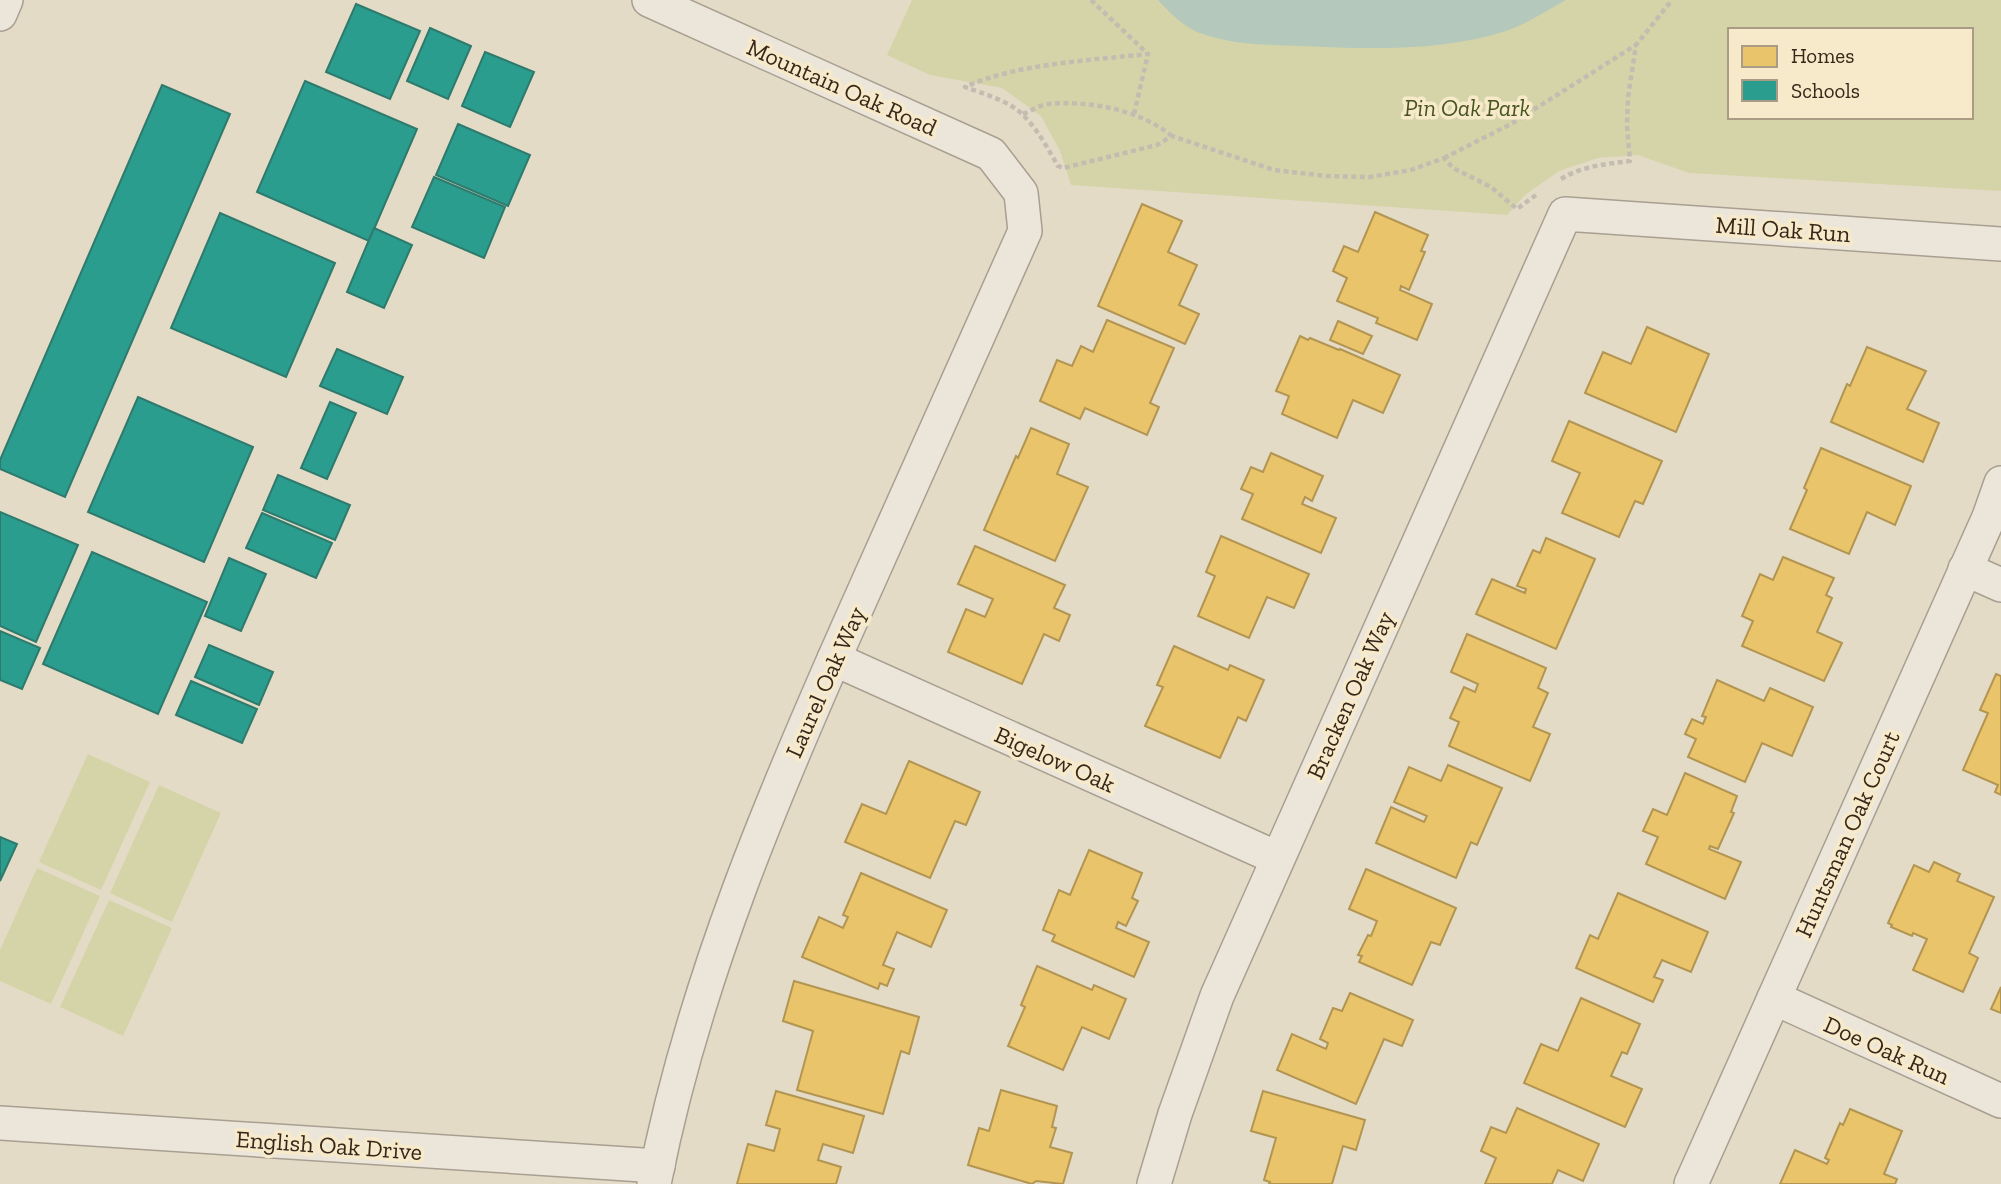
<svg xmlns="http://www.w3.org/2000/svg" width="2001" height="1184" viewBox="0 0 2001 1184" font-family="'Zilla Slab',serif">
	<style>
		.green { fill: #d5d4a8; fill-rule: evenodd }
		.water { fill: #b4c9bb }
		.homes { fill: #e9c46a; stroke: #b39552; stroke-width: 2 }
		.schools { fill: #2a9d8f; stroke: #2e7a6c; stroke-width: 2 }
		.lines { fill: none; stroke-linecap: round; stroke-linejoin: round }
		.minor-casing { stroke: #a89f91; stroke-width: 36 }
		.path { stroke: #c4bcb1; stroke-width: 4.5; stroke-dasharray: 5 3.5; stroke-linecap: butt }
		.minor { stroke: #ece6da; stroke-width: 33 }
		.labels { text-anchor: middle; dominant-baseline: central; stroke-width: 7; stroke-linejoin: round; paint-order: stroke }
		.street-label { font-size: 24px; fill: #36271a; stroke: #f7eacb }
		.park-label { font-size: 24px; font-style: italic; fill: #48541f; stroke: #f7eacb }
	</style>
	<rect width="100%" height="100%" fill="#e4dbc7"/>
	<!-- green -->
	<g class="green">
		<path d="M912,0H2001V191L1689,173L1638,155L1598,158L1559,171L1525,195L1507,215L1071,185L1060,151L1041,116L1002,88L930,75L887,55ZM1730,30H1971V117H1730Z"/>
		<path d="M88,754L150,782L101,890L39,862Z"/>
		<path d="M159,785L221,813L172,922L110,893Z"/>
		<path d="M37,868L100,896L51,1004L0,981V950Z"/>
		<path d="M109,900L172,928L123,1036L60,1007Z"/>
	</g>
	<!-- water -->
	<path class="water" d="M1158,0H1566C1548,10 1528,23 1509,30C1443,52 1369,49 1301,46C1267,45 1232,45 1200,33C1185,28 1168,11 1158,0Z"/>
	<!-- homes -->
	<g class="homes">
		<path d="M1142,204L1182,221L1168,252L1197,265L1179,305L1199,314L1185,344L1098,306Z"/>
		<path d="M1375,212L1428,235L1421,251L1425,252L1409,290L1401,286L1400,290L1432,304L1417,340L1376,323L1378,318L1337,301L1347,278L1333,271L1344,246L1358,252Z"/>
		<path d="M1107,320L1174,348L1150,403L1159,407L1147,435L1085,408L1080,419L1040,401L1057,360L1072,366L1081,346L1093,352Z"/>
		<path d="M1338,321L1372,336L1363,354L1330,340Z"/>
		<path d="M1647,327L1709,354L1676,432L1585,393L1603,352L1631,364Z"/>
		<path d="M1300,336L1308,340L1310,338L1339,350L1340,349L1400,375L1383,413L1353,400L1337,438L1282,414L1289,396L1276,391Z"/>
		<path d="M1867,347L1926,371L1907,409L1939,423L1923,462L1831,422L1847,384L1850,386Z"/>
		<path d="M1569,421L1662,461L1643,504L1635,501L1619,537L1562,513L1580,473L1552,461Z"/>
		<path d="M1031,428L1069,444L1057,474L1088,487L1055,561L984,530L1016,456L1018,458Z"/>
		<path d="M1821,448L1911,486L1895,525L1867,512L1849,554L1790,529L1807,490L1804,488Z"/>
		<path d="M1271,453L1323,476L1312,501L1305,497L1302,504L1336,518L1321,553L1242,519L1253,494L1241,489L1251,467L1263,472Z"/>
		<path d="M1221,536L1309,574L1294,608L1267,597L1249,638L1198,616L1215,576L1206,572Z"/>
		<path d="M1546,538L1595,559L1556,649L1476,614L1492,579L1525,593L1526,589L1517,586L1533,550L1540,553Z"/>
		<path d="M975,546L1065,585L1054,608L1070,615L1059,641L1044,634L1022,684L948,652L966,609L985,617L993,599L958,584Z"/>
		<path d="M1783,557L1834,578L1826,595L1832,598L1817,632L1842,643L1824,681L1742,646L1753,621L1742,616L1760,574L1773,580Z"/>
		<path d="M1467,634L1546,668L1538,688L1548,693L1533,727L1550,734L1530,781L1449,746L1459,722L1450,718L1464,687L1475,692L1478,684L1451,672Z"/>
		<path d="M1174,646L1228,670L1230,665L1264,680L1246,721L1238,717L1220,758L1145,726L1163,687L1157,685Z"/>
		<path d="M1996,674L2001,676V795L1995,792L1998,785L1963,770L1988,713L1980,710Z"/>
		<path d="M1717,680L1764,701L1770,688L1813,707L1792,756L1762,743L1745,782L1688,757L1696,739L1685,734L1692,719L1703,724L1706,717L1702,716Z"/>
		<path d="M909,761L980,792L966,825L955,821L930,878L845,842L862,804L886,814Z"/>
		<path d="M1448,765L1502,788L1477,845L1471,842L1456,878L1376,843L1391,807L1424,822L1427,816L1394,802L1409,767L1441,781Z"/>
		<path d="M1685,773L1737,796L1731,812L1734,813L1718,849L1710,846L1709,849L1741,862L1725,899L1646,864L1658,837L1643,831L1653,809L1667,815Z"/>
		<path d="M1089,850L1142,873L1132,898L1138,901L1126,926L1118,922L1116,928L1149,942L1134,977L1052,941L1055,935L1043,930L1059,890L1070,895Z"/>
		<path d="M1934,862L1960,874L1957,881L1994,897L1969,953L1978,958L1963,992L1913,970L1927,939L1913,933L1912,936L1891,927L1892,925L1888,923L1914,865L1929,872Z"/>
		<path d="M1366,869L1456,908L1440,945L1431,942L1412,985L1359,962L1362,956L1358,955L1368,935L1371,936L1377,921L1349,909Z"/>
		<path d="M861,873L947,910L931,947L897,932L883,965L894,969L887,986L880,983L878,989L802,957L819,917L843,928L848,917L843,915Z"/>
		<path d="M1618,893L1708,932L1691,972L1662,960L1654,977L1663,980L1653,1002L1576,968L1590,935L1598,939Z"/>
		<path d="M1037,966L1092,990L1094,985L1126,999L1109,1039L1082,1027L1063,1070L1008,1046L1025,1007L1021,1005Z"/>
		<path d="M794,981L919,1017L909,1054L901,1051L883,1114L797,1090L813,1031L783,1021Z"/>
		<path d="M2001,987V1013L1991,1009Z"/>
		<path d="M1350,993L1413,1020L1402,1046L1384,1039L1356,1104L1277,1070L1292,1034L1326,1049L1328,1043L1320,1039L1333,1008L1342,1011Z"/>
		<path d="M1581,998L1640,1024L1627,1054L1622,1052L1611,1076L1642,1089L1625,1127L1524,1083L1541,1044L1558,1051Z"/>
		<path d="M1001,1090L1057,1106L1052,1127L1056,1128L1050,1147L1072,1153L1063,1184L1036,1181L1032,1184L968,1165L979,1128L989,1131Z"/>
		<path d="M776,1091L864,1116L853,1153L823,1144L818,1160L841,1167L836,1184H737L748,1144L774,1151L780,1129L766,1125Z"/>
		<path d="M1263,1091L1365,1120L1356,1150L1343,1146L1332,1184H1269L1270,1182L1264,1180L1276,1138L1251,1131Z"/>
		<path d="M1517,1108L1599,1144L1583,1181L1558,1170L1552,1184H1485L1496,1158L1481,1151L1491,1127L1506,1133Z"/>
		<path d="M1850,1109L1902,1131L1884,1174L1897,1179L1895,1184H1780L1795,1150L1827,1164L1829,1160L1825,1158L1840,1123L1843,1125Z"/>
	</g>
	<!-- schools -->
	<g class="schools">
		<path d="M356,4L420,31L390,99L326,72Z"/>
		<path d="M430,28L471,46L448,99L407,81Z"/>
		<path d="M485,52L534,72L510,127L462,106Z"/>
		<path d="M305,81L417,129L369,241L257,192Z"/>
		<path d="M162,85L230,114L65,497L0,469V460Z"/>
		<path d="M458,124L530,155L508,206L436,175Z"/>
		<path d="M434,177L505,207L484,258L412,227Z"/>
		<path d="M220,213L335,263L286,377L171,328Z"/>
		<path d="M374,228L412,245L384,308L347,292Z"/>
		<path d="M337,349L403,377L387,414L320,386Z"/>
		<path d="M138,397L253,447L204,562L88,512Z"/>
		<path d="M330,402L356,413L327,479L301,468Z"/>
		<path d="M278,475L350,505L335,540L263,510Z"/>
		<path d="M0,512L78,545L36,642L0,626Z"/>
		<path d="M262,513L332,543L316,578L246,548Z"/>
		<path d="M92,552L207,602L158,714L43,664Z"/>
		<path d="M229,558L266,574L241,631L205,616Z"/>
		<path d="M0,631L40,648L22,689L0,680Z"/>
		<path d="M209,645L273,672L259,705L195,677Z"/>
		<path d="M191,681L257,709L242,743L176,715Z"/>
		<path d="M0,837L17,844L0,881Z"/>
	</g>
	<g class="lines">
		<defs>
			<g id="minor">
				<path d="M649,0L991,154L1021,193L1025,231C969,357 913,482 857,607C774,793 693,983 654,1184"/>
				<path d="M0,14L6,0"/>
				<path d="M1965,569L2001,585"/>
				<path d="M834,659L1277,858"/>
				<path d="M1774,998L2001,1101"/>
				<path d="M0,1123L658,1166"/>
				<path d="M1154,1184L1175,1114L1217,996L1565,214L2001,244"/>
				<path d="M1691,1184L1989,517L2001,483"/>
			</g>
		</defs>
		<!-- minor casing -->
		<use href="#minor" class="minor-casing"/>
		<!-- path -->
		<g class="path">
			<path d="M1091,0L1148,54C1092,60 1015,64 965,87C984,94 1010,101 1024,116C1038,130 1048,149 1058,166L1063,168L1157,145L1172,136L1274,170L1326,176L1370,177L1411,170L1444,158L1453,168L1491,187L1517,209L1536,195"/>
			<path d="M1023,114C1031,111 1040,105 1048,104C1089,100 1140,110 1172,136"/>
			<path d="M1134,114L1148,54"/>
			<path d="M1444,158L1511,124L1636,45"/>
			<path d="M1561,179C1582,166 1606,164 1630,161L1627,126L1628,97L1636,45L1672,0"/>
		</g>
		<!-- minor -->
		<use href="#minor" class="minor"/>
	</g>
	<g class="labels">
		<!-- street labels -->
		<g class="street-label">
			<text transform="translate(842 87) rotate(24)">Mountain Oak Road</text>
			<text transform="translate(1783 229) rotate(4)">Mill Oak Run</text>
			<text transform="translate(825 682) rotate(-66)">Laurel Oak Way</text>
			<text transform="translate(1350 695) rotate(-66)">Bracken Oak Way</text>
			<text transform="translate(1055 759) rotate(24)">Bigelow Oak</text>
			<text transform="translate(1847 834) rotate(-66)">Huntsman Oak Court</text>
			<text transform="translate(1887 1050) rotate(24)">Doe Oak Run</text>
			<text transform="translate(329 1145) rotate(4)">English Oak Drive</text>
		</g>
		<!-- park labels -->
		<g class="park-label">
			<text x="1467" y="107">Pin Oak Park</text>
		</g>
	</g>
	<!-- legend -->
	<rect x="1728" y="28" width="245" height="91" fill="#f7eacb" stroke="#aa9c84" stroke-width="2"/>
	<rect x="1742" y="46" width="35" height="21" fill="#e9c46a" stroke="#aa9c84" stroke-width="2"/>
	<text x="1791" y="63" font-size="21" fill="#36271a">Homes</text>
	<rect x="1742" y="80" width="35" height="21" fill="#2a9d8f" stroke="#aa9c84" stroke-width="2"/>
	<text x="1791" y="98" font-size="21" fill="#36271a">Schools</text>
</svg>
